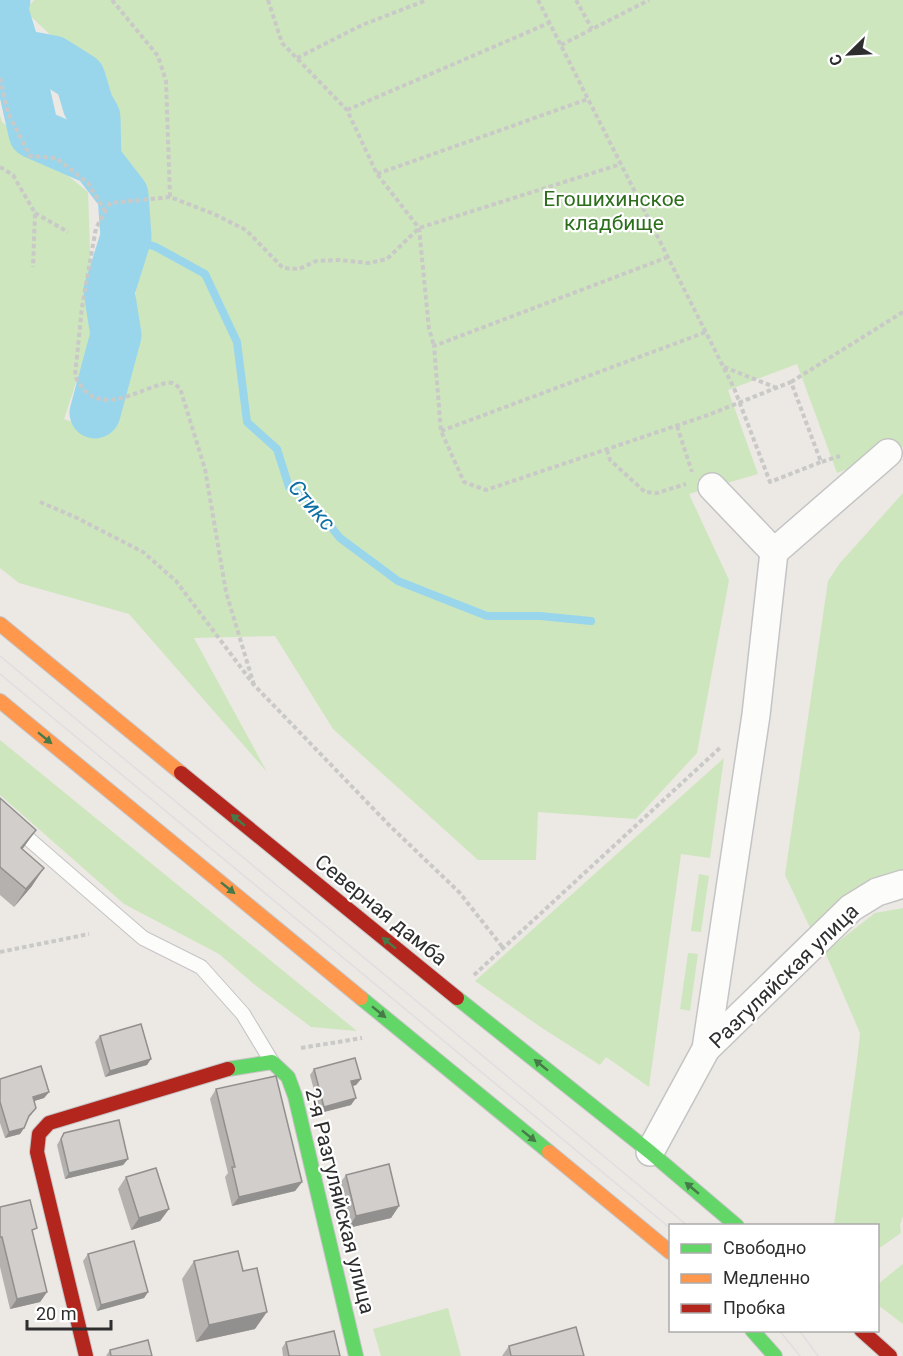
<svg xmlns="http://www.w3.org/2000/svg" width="903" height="1356" viewBox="0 0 903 1356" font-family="Roboto,sans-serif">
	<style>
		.green { fill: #cee6be }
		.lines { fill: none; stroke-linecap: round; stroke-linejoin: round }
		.stream { stroke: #99d6ec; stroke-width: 8 }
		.river { stroke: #99d6ec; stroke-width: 51 }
		.lane-casing { stroke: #c5c4c5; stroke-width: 16 }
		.street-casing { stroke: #c5c4c5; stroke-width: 30 }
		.fast-casing { stroke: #c5c4c5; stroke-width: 16 }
		.slow-casing { stroke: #c5c4c5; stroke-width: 16 }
		.jam-casing { stroke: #c5c4c5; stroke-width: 16 }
		.path { stroke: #c9c9c8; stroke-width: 4; stroke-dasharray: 4.5 3; stroke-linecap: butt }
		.lane { stroke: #fcfcfb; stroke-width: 14 }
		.street { stroke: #fcfcfb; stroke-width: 27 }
		.fast { stroke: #63d668; stroke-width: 14 }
		.slow { stroke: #ff974d; stroke-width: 14 }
		.jam { stroke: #b3261e; stroke-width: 14 }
		.tram { stroke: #dfdfe1; stroke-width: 1.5 }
		.wall { fill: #b4b1af }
		.shaded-wall { fill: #92908e }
		.building { fill: #d1cecb; stroke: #92908e; stroke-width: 1.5 }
		.oneway { fill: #467a48 }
		.labels { text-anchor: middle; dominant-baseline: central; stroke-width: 4.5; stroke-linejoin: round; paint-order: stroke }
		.park-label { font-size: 21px; fill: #2c6e1b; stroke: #fff }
		.street-label { font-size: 21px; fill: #2e2e2e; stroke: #fff }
		.water-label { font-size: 22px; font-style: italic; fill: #0d6fa3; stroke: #fff }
	</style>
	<rect width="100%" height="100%" fill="#ece8e4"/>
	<!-- green -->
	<g class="green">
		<path d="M34,0H903V447L837,473L797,364L728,390L758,474L689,494L729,580L697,753L636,819L538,812L536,860H478L333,729L275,636L194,638L267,772L129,614L19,583L0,568V115L2,122L88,192L93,332L64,419L104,434L130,359L141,235L134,187L107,138L103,99L78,61L25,11Z"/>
		<path d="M903,493V878L814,936L785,875L828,581L840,563Z"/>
		<path d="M0,739V740L357,1031L311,1027L255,985L219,954L124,904L0,795Z"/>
		<path d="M724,758L710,858L681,854L649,1087L606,1057L600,1065L542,1028L475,981Z"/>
		<path d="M699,874L709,876L701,932L691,931Z"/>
		<path d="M903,908V1216L900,1225L901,1233L878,1249V1226L834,1225L857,1061L860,1033L825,952L875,913Z"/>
		<path d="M688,953L698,954L690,1011L680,1009Z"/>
		<path d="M903,1264V1324L878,1305V1284Z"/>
		<path d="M448,1308L461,1356H381L373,1329Z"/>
	</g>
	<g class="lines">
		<!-- stream -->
		<path class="stream" d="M126,237L156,247L205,274L237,342L247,422L277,449L289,487L309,500L340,538L398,581L487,616H540L591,621"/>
		<!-- river -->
		<g class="river">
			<path d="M5,0L2,8L16,54L34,133L96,160L123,195L126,237L109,291L116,335L95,413"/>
			<path d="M16,54L53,61L80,78L88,105L95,117L96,160"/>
		</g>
		<defs>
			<path id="lane" d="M16,828L143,938L201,967L243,1014L272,1062"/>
			<g id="street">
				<path d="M712,487L774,552L888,453"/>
				<path d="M706,1049L756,715L774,552"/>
				<path d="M650,1152L706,1049L851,908L877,892L903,884"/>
			</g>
			<g id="fast">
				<path d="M361,998L549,1152"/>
				<path d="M457,998L650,1152L737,1226"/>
				<path d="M228,1069L272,1062L288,1077L295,1096L356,1356"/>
				<path d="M752,1330L775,1356"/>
			</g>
			<g id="slow">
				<path d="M0,624L181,773"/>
				<path d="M0,701L361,998"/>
				<path d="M549,1152L670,1252"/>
			</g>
			<g id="jam">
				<path d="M181,773L457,998"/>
				<path d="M861,1330L890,1356"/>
				<path d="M86,1356L37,1152L39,1134L49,1123L228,1069"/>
			</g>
		</defs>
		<!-- lane casing -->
		<use href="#lane" class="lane-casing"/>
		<!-- street casing -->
		<use href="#street" class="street-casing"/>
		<!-- fast casing -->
		<use href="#fast" class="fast-casing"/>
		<!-- slow casing -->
		<use href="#slow" class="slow-casing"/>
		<!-- jam casing -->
		<use href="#jam" class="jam-casing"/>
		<!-- path -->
		<g class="path">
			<path d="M112,0L158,56L166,81L170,197"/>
			<path d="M268,0L282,43L347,110L377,174L419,228L429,329L434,346"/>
			<path d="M538,0L734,388L770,482L821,462"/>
			<path d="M576,0L592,29"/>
			<path d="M561,45L649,0"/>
			<path d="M297,58L362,25L427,0"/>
			<path d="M0,78L8,113L30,156L56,158L88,183L104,210"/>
			<path d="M347,110L549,23"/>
			<path d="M0,167L13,175L35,213L33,267"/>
			<path d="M377,174L588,99"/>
			<path d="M35,213L68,232"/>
			<path d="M668,257L434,346L441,431L464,482L486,490L708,415L791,382L821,462L840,456"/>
			<path d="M724,367L777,388"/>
			<path d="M791,382L903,312"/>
			<path d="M677,426L692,472"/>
			<path d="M441,431L706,332"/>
			<path d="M607,450L610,460L645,492L657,493L686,484"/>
			<path d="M40,502L77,518L143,552L176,581L254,685L390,826L459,892L504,949"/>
			<path d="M254,685L226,592L205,469L180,388C178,387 175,384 172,383C166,382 159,385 153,387C123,398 94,414 75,376L82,307L96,228L110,203L170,197L214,214L246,230L283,268L299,269L316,261L339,260L369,263L387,259L419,228L621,164"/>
			<path d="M0,952L89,934"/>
			<path d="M474,975L722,746"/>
			<path d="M301,1048L362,1038"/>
		</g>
		<!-- lane -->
		<use href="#lane" class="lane"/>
		<!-- street -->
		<use href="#street" class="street"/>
		<!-- fast -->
		<use href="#fast" class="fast"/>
		<!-- slow -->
		<use href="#slow" class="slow"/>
		<!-- jam -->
		<use href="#jam" class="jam"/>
		<!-- tram -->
		<g class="tram">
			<path d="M0,656L688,1226"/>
			<path d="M0,674L670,1228"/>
			<path d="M779,1330L800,1356"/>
			<path d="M799,1330L818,1356"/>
		</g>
	</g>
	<!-- wall -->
	<g class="wall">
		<path d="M0,798L22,849L32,886L14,907L0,895Z"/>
		<path d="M100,1036L147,1065L105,1077L95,1042Z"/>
		<path d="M314,1069L361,1079L356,1085L352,1086L351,1105L320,1113L310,1075Z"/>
		<path d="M0,1079L49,1092L44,1098L34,1101L32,1114L28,1118L24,1128L20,1134L5,1138L0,1123Z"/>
		<path d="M216,1089L302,1182L295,1191L232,1206L225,1177L228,1173L210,1099Z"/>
		<path d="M64,1133L128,1159L123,1165L65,1179L57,1145Z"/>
		<path d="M346,1175L399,1206L391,1218L348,1228L337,1187Z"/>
		<path d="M126,1177L169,1209L160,1221L131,1230L118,1189Z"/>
		<path d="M0,1207L33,1234L47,1292L40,1302L10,1309L0,1267Z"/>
		<path d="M88,1254L148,1292L144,1298L97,1311L83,1261Z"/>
		<path d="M194,1261L243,1271L255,1329L196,1342L182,1279Z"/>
		<path d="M286,1342L340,1356H283L282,1348Z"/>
		<path d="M509,1346L584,1356H502Z"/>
		<path d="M110,1350L152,1356H106Z"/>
	</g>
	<!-- shaded-wall -->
	<g class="shaded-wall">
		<path d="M36,830L24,847L9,866L21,848Z"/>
		<path d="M44,868L32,886L14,907L26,889Z"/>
		<path d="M151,1059L147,1065L105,1077L110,1071Z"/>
		<path d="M361,1079L356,1085L347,1088L351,1081Z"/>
		<path d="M49,1092L44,1098L28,1103L33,1097Z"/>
		<path d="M356,1098L351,1105L320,1113L324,1107Z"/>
		<path d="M24,1128L20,1134L5,1138L9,1132Z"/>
		<path d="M128,1159L123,1165L65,1179L69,1173Z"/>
		<path d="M302,1182L295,1191L232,1206L239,1197Z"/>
		<path d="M399,1206L391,1218L348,1228L356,1216Z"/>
		<path d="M169,1209L160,1221L131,1230L139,1218Z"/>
		<path d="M47,1292L40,1302L10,1309L17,1299Z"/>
		<path d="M148,1292L144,1298L97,1311L101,1305Z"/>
		<path d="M267,1312L255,1329L196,1342L209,1325Z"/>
	</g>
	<!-- building -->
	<g class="building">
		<path d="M0,798L36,830L21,848L44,868L26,889L0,867Z"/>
		<path d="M141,1024L151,1059L110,1071L100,1036Z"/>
		<path d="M355,1058L361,1079L351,1081L356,1098L324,1107L314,1069Z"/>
		<path d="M41,1066L49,1092L33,1097L36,1108L29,1116L24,1128L9,1132L0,1102V1079Z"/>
		<path d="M276,1076L302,1182L239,1197L232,1167H235L216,1089Z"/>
		<path d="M119,1120L128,1159L69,1173L61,1139L64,1133Z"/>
		<path d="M389,1164L399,1206L356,1216L346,1175Z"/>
		<path d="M156,1168L169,1209L139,1218L126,1177Z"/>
		<path d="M30,1200L37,1228L32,1230L47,1292L17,1299L2,1237H0V1207Z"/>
		<path d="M134,1241L148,1292L101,1305L88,1254Z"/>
		<path d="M238,1251L243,1271L257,1268L267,1312L209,1325L194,1261Z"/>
		<path d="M576,1327L584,1356H511L509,1346Z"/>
		<path d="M334,1331L340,1356H289L286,1342Z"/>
		<path d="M148,1340L152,1356H111L110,1350Z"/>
	</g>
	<!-- one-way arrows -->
	<defs><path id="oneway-solid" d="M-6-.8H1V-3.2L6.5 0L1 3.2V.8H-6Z" transform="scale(1.5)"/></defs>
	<g class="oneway">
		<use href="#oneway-solid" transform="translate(45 738) rotate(39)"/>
		<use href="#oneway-solid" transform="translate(238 820) rotate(-140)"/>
		<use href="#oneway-solid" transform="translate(228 888) rotate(39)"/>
		<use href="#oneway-solid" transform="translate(389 943) rotate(-141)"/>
		<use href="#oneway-solid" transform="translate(379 1012) rotate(39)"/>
		<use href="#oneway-solid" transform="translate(541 1065) rotate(-141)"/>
		<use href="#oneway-solid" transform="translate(529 1136) rotate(39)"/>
		<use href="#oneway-solid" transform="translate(692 1188) rotate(-140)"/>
	</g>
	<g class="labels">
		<!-- park labels -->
		<g class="park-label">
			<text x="614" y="199">Егошихинское<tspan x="614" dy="24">кладбище</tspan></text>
		</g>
		<!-- street labels -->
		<g class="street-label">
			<text transform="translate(381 910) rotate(39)">Северная дамба</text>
			<text transform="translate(784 976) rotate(-44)">Разгуляйская улица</text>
			<text transform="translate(340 1201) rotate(76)">2-я Разгуляйская улица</text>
		</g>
		<!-- water labels -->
		<g class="water-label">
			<text transform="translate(312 505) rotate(49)">Стикс</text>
		</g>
	</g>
	<!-- legend -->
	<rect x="669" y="1224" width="210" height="108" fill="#ffffff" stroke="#ababab" stroke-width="1.5"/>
	<rect x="681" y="1244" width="30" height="9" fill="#63d668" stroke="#ababab" stroke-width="1.5"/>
	<text x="723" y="1254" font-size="18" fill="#2e2e2e">Свободно</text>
	<rect x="681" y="1274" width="30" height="9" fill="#ff974d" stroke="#ababab" stroke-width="1.5"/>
	<text x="723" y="1284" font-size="18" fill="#2e2e2e">Медленно</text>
	<rect x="681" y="1304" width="30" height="9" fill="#b3261e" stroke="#ababab" stroke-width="1.5"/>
	<text x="723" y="1314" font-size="18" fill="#2e2e2e">Пробка</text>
	<!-- north arrow -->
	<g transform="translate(849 54) rotate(246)" stroke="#ffffff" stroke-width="4.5" paint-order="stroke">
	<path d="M0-4.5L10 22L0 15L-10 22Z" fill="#2e2e2e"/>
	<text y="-9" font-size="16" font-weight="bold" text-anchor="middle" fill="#2e2e2e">С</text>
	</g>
	<!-- scale -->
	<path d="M27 1320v9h84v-9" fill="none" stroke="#2e2e2e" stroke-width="3"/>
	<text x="36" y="1320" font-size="18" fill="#2e2e2e" stroke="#ffffff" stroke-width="4.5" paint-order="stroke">20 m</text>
</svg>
